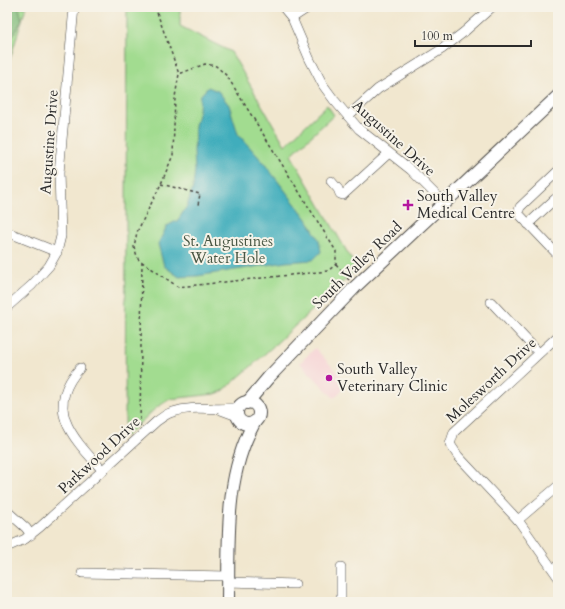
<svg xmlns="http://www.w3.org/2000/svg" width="565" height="609" viewBox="0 0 565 609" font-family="Cardo,serif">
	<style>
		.built { fill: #f7cfd3 }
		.green { fill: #a2dc90; stroke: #66845e }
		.forest { fill: #81bc7a; stroke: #567452 }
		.water { fill: #3fadbc; stroke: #356c74 }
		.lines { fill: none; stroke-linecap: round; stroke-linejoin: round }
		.minor-casing { stroke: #494744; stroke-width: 10 }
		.major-casing { stroke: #494744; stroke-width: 14 }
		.path { stroke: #494744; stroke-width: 1.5; stroke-dasharray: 3 3; stroke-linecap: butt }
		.minor { stroke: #fff; stroke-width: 9 }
		.major { stroke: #fff; stroke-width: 12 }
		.poi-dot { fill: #b5179e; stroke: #f7f3e8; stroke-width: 1.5 }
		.labels { text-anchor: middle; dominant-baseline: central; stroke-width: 4; stroke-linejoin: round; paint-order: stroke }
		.street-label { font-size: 15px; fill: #2b2b2b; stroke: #f7f3e8 }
		.poi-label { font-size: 15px; fill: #2b2b2b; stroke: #f7f3e8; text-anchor: start }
		.park-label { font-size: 15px; fill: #495744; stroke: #f7f3e8 }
	</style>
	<rect width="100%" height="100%" fill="#f7f3e8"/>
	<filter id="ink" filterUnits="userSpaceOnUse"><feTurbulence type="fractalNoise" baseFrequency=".025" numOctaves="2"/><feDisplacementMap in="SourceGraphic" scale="8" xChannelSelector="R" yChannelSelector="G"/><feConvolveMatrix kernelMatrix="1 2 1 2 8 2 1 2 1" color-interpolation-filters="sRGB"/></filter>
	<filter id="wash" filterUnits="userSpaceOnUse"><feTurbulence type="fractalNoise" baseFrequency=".012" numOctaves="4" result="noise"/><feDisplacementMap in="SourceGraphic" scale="16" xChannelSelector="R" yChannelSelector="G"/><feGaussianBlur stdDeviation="0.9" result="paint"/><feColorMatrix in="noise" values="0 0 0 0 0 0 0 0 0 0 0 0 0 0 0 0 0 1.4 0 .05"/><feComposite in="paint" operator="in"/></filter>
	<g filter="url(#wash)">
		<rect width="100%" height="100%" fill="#f1e7cf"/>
		<!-- built -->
		<path class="built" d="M315,348L348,384L334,398L300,363Z"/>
		<!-- green -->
		<g class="green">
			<path d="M7,7H26L7,69Z"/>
			<path d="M127,7H180V26L231,52L285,145L327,105L334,115L291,155L357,269L256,362L223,391L215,394L170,399L156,408L125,437Z"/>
		</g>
		<!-- forest -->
		<path class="forest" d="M7,7H19L22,20L8,44L9,62L7,64Z"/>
		<!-- water -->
		<path class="water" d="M208,87L218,91L229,105L238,134L263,162L307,219L319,240L321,252L313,260L286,262L197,276L179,277L164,266L158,244L167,226L178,220L187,206L193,187L195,170L194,152L195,126L199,110L200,96Z"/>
	</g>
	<g filter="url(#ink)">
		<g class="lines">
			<defs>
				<g id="minor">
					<path d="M283,7L292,18L310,60L323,85L334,100L359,129L411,170L444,203"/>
					<path d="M292,18L309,7"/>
					<path d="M348,116L378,89L442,49L464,32L492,7"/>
					<path d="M558,171L520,207L518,213L558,255"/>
					<path d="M331,181L338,189L340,194L343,195L389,153"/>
					<path d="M528,224L555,199L558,202"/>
					<path d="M7,232L57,252"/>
					<path d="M491,302L539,353"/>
					<path d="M7,307L32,285L49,266L57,252L61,236L59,173L74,7"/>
					<path d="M558,336L454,432L450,444L458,456L518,520L558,577"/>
					<path d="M80,368C43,409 73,438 103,471"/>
					<path d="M221,410L237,416"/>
					<path d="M7,511L26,528L31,535"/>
					<path d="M518,520L558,486"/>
					<path d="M7,547L25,539L40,527L157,421C162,418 167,413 173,412C195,404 218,412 239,407"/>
					<path d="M82,573L228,576"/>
					<path d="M228,582L295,584"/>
					<path d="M341,602V567"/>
				</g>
				<g id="major">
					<circle cx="248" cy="413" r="11"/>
					<path d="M247,403L268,378L355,287L558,96"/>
					<path d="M228,602C229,542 224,477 254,423"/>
				</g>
			</defs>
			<!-- minor casing -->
			<use href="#minor" class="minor-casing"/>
			<!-- major casing -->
			<use href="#major" class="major-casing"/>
			<!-- path -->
			<g class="path">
				<path d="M155,7L179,74L175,97L173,155L161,184L137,232L134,247L138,259L178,287L328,271L336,264V251L227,76L216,66L205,64L179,74"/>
				<path d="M161,184L200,194L198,205"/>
				<path d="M336,264L349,280"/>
				<path d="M140,426L142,262"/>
			</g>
			<!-- minor -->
			<use href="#minor" class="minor"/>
			<!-- major -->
			<use href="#major" class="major"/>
		</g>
	</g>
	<!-- markers -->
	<g class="poi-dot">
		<path d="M406 199h4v4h4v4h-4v4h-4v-4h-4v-4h4z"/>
		<circle cx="329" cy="378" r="4"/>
	</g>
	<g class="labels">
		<!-- street labels -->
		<g class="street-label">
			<text transform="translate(394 138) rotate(42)">Augustine Drive</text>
			<text transform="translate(49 142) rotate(-86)">Augustine Drive</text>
			<text transform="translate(357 265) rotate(-44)">South Valley Road</text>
			<text transform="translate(491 380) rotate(-43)">Molesworth Drive</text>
			<text transform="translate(99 455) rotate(-43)">Parkwood Drive</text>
		</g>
		<!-- poi labels -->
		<g class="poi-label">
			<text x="417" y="196">South Valley<tspan x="417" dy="17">Medical Centre</tspan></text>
			<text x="337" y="369">South Valley<tspan x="337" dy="17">Veterinary Clinic</tspan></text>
		</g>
		<!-- park labels -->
		<g class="park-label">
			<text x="228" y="241">St. Augustines<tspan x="228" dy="17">Water Hole</tspan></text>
		</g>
	</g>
	<!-- margin -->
	<rect width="565" height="609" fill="none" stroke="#f7f3e8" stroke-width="24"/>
	<!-- scale -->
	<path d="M415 40v6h116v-6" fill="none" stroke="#2b2b2b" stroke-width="2"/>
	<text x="421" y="40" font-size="12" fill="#2b2b2b" stroke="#f7f3e8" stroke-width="3" paint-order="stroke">100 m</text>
</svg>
